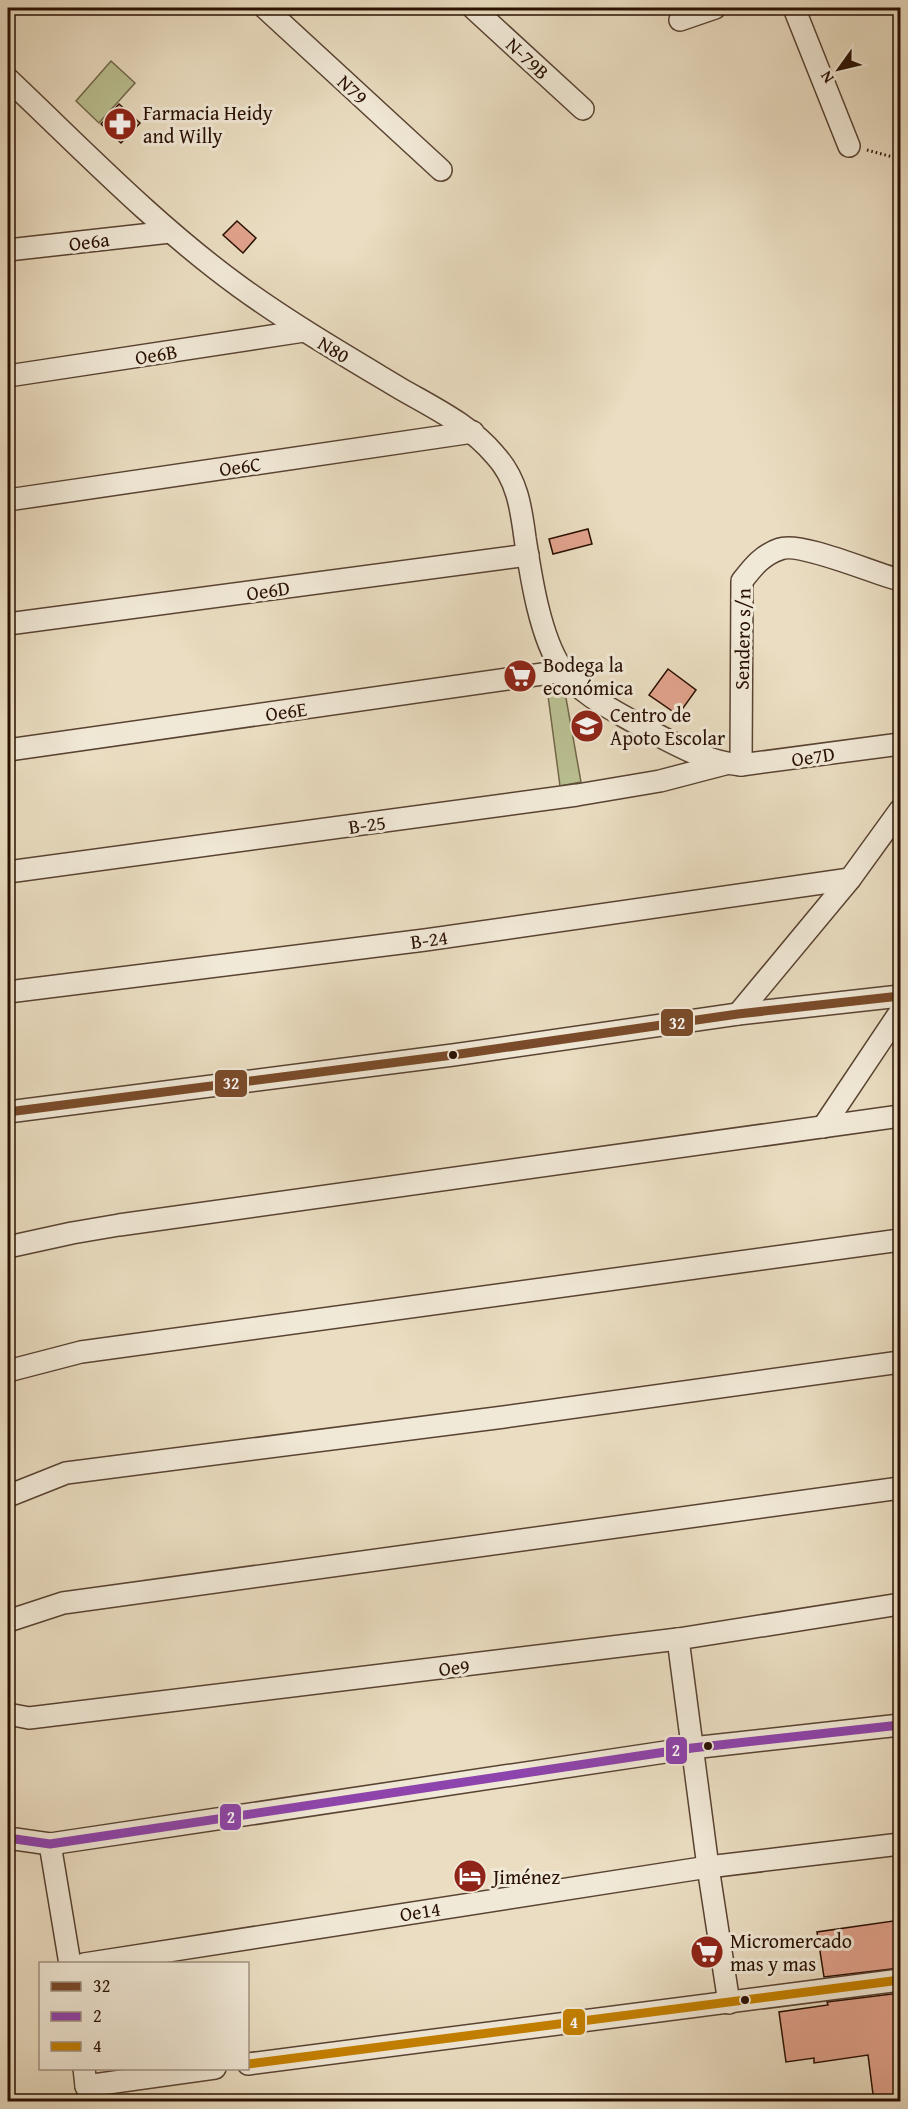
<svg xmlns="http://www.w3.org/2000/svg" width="908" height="2109" viewBox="0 0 908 2109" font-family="'Gentium Book Plus',serif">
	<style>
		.green { fill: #bac091; stroke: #72684a; stroke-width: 1.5 }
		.building { fill: #e1a28c; stroke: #291002; stroke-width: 1.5 }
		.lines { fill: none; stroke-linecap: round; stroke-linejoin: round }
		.street-casing { stroke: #594332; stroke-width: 24 }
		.path { stroke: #291002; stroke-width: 3; stroke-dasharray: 1.5 3; stroke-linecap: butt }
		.street { stroke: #f1e9d7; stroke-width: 21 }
		.bus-1-casing { stroke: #f1e9d7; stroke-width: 14 }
		.bus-2-casing { stroke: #f1e9d7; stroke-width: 14 }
		.bus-3-casing { stroke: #f1e9d7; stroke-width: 14 }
		.bus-1 { stroke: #7a4b2a; stroke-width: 9 }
		.bus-2 { stroke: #8e44ad; stroke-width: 9 }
		.bus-3 { stroke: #c48000; stroke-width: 9 }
		.bus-dot { fill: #291002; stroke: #f1e9d7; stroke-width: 2 }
		.labels { text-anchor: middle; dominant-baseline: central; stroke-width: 6; stroke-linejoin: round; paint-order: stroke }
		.street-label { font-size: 20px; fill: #291002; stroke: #f1e9d7 }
		.poi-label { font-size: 20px; fill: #291002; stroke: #f1e9d7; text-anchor: start }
		.line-badge { stroke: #f1e9d7; stroke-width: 2 }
		.badge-label { font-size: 16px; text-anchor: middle; font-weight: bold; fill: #fff }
	</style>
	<rect width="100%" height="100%" fill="#eaddc1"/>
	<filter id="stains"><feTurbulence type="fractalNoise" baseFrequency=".00333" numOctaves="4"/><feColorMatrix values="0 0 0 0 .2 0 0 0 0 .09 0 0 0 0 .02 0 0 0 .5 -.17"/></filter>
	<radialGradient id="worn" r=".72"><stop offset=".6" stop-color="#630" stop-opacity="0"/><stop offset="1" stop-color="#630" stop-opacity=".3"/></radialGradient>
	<!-- green -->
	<g class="green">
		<path d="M111,61L135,83L99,123L76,101Z"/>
		<path d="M547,688L566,698L581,782L560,786Z"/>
	</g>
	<!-- building -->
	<g class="building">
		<path d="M119,104L140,123L121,143L101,124Z"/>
		<path d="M237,221L256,238L243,253L223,235Z"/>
		<path d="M588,529L592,544L553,554L549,539Z"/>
		<path d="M668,669L696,690L678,715L649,695Z"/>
		<path d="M900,1920V1968L824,1977L817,1932Z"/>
		<path d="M900,1993V2098L874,2102L868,2055L814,2063V2058L786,2062L779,2012L828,2005L827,2002Z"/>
	</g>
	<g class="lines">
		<defs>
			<g id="street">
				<path d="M265,8L441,170"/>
				<path d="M473,8L583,109"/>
				<path d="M794,8L849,146"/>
				<path d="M680,20L715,8"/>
				<path d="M8,79C83,150 156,226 240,287C291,324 346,356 401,389C434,408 470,425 495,455C517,479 521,507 525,538C531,577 540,637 562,669C580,694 613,710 639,725C671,742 704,762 741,765L900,744"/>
				<path d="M8,250L170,232"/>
				<path d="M8,376L304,331"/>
				<path d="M8,500L473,432"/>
				<path d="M8,624L528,555"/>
				<path d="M8,750L564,671"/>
				<path d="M741,765L742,581C753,567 762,555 780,549C800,541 875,574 900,580"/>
				<path d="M8,872L577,795L660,781L725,764"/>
				<path d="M8,992L425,940L850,879"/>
				<path d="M738,1014L850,879L900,810"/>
				<path d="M8,1112L453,1055L738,1014L900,996"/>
				<path d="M823,1127L900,1012"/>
				<path d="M8,1247L72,1233L119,1225L900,1116"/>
				<path d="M8,1371L81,1352L900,1240"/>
				<path d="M8,1496L66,1473L504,1417L900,1362"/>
				<path d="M8,1621L63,1603L900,1488"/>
				<path d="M678,1639L708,1867L729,2003"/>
				<path d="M8,1714L29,1718L678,1639L900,1604"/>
				<path d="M8,1838L50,1844L692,1748L900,1725"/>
				<path d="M50,1844L70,1964"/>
				<path d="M84,1964L708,1867L900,1844"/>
				<path d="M248,2064L900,1980"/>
				<path d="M84,2068L86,2086L94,2102"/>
				<path d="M86,2086L215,2068"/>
			</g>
		</defs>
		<!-- street casing -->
		<use href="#street" class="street-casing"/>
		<!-- path -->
		<path class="path" d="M867,150L900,159"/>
		<!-- street -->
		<use href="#street" class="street"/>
		<defs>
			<path id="bus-1" d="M8,1112L453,1055L738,1014L900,996"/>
			<path id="bus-2" d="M8,1838L50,1844L692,1748L900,1725"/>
			<path id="bus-3" d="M248,2064L900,1980"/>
		</defs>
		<!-- bus-1 casing -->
		<use href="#bus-1" class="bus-1-casing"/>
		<!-- bus-2 casing -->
		<use href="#bus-2" class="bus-2-casing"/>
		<!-- bus-3 casing -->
		<use href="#bus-3" class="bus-3-casing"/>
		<!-- bus-1 -->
		<use href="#bus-1" class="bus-1"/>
		<!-- bus-2 -->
		<use href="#bus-2" class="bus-2"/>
		<!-- bus-3 -->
		<use href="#bus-3" class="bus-3"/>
	</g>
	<!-- icons -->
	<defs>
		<symbol id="pharmacy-disc" viewBox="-11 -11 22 22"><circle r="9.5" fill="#8f2418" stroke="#f1e9d7"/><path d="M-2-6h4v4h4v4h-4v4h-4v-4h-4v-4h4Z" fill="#fff"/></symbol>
		<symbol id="supermarket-disc" viewBox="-11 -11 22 22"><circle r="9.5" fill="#8f2418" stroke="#f1e9d7"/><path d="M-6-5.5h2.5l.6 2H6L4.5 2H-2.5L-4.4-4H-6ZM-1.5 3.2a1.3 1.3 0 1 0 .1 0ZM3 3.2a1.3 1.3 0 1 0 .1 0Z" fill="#fff"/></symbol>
		<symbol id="school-disc" viewBox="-11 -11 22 22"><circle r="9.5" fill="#8f2418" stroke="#f1e9d7"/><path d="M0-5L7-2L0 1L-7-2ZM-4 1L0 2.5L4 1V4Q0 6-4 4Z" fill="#fff"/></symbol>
		<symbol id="hotel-disc" viewBox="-11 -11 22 22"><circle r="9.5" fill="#8f2418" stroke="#f1e9d7"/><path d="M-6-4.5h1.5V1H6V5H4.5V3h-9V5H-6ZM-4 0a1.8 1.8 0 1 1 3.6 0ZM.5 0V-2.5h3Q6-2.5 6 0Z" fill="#fff"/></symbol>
	</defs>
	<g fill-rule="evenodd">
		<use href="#pharmacy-disc" x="101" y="105" width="38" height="38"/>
		<use href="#supermarket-disc" x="501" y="657" width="38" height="38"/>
		<use href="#school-disc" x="568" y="707" width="38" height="38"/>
		<use href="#hotel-disc" x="451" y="1857" width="38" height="38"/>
		<use href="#supermarket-disc" x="688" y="1933" width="38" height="38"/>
	</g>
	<!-- markers -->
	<g class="bus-dot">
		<circle cx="453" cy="1055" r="5"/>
		<circle cx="708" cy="1746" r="5"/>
		<circle cx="745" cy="2000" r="5"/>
	</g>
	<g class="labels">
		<!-- street labels -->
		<g class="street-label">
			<text transform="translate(528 58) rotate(43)">N-79B</text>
			<text transform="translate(353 89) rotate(43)">N79</text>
			<text transform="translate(89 241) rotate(-7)">Oe6a</text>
			<text transform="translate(334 349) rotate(31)">N80</text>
			<text transform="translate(156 354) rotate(-9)">Oe6B</text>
			<text transform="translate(240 466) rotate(-8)">Oe6C</text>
			<text transform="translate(268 590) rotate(-8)">Oe6D</text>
			<text transform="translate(742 639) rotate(-89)">Sendero s/n</text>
			<text transform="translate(286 711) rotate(-8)">Oe6E</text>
			<text transform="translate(813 756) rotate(-8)">Oe7D</text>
			<text transform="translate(367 824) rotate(-8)">B-25</text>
			<text transform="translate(429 939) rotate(-8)">B-24</text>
			<text transform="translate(454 1667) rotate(-7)">Oe9</text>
			<text transform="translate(420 1911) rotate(-9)">Oe14</text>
		</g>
		<!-- poi labels -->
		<g class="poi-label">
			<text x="143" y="112">Farmacia Heidy<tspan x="143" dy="23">and Willy</tspan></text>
			<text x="543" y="664">Bodega la<tspan x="543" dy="23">económica</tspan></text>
			<text x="610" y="714">Centro de<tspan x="610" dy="23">Apoto Escolar</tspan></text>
			<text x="493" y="1876">Jiménez</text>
			<text x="730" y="1940">Micromercado<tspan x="730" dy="23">mas y mas</tspan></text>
		</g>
	</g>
	<g class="line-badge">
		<rect x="660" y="1008" width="34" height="29" rx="6" fill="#7a4b2a"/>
		<rect x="214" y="1069" width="34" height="29" rx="6" fill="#7a4b2a"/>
		<rect x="665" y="1736" width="23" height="29" rx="6" fill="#8e44ad"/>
		<rect x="219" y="1803" width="23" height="28" rx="6" fill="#8e44ad"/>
		<rect x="562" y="2008" width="24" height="28" rx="6" fill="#c48000"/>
	</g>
	<g class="badge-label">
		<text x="677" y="1029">32</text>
		<text x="231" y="1089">32</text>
		<text x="676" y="1756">2</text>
		<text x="231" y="1823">2</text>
		<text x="574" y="2028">4</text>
	</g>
	<!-- margin -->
	<rect width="908" height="2109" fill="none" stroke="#eaddc1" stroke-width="30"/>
	<rect x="9" y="9" width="890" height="2091" fill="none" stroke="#291002" stroke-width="3"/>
	<rect x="15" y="15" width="878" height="2079" fill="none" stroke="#291002" stroke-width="1.5"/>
	<!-- legend -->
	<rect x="39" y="1962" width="210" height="108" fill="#f1e9d7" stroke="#a19282" stroke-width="1.5"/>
	<rect x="51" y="1982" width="30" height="9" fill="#7a4b2a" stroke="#a19282" stroke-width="1.5"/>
	<text x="93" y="1992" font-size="18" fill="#291002">32</text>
	<rect x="51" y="2012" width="30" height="9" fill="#8e44ad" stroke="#a19282" stroke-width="1.5"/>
	<text x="93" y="2022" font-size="18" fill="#291002">2</text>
	<rect x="51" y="2042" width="30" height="9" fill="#c48000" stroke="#a19282" stroke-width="1.5"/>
	<text x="93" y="2052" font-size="18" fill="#291002">4</text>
	<!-- north arrow -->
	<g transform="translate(839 69) rotate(236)" stroke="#f1e9d7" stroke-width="4.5" paint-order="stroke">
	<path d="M0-4.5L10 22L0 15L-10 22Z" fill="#291002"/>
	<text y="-9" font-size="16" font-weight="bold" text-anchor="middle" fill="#291002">N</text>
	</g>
	<rect width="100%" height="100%" filter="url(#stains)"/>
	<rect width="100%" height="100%" fill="url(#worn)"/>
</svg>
